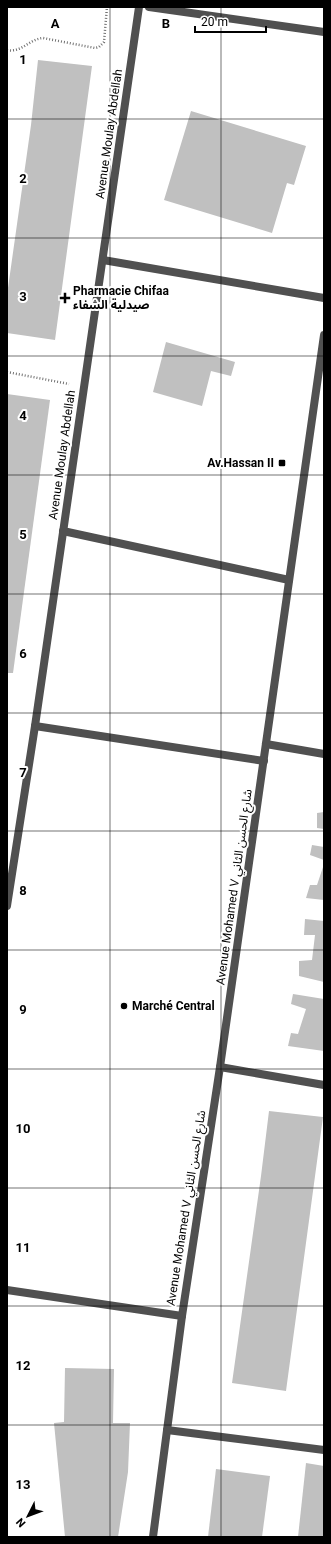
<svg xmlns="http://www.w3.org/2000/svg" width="331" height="1544" viewBox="0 0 331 1544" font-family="Roboto,'Noto Sans Arabic',sans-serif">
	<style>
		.building { fill: #c0c0c0 }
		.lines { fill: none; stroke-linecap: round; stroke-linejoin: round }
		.path { stroke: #727272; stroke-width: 2.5; stroke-dasharray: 1 2; stroke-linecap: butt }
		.service { stroke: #505050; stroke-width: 8 }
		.minor { stroke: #505050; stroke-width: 8 }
		.tertiary { stroke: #505050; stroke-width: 8 }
		.grid { fill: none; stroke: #000; stroke-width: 1; stroke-opacity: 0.55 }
		.poi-dot { fill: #000; stroke: #fff; stroke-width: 1.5 }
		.labels { text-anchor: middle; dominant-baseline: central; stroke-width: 4; stroke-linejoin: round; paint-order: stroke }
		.street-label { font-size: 12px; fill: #000; stroke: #fff }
		.poi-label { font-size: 12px; font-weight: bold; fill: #000; stroke: #fff; text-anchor: start }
		.grid-label { font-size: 13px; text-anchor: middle; font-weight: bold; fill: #000; stroke: #fff; stroke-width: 4; stroke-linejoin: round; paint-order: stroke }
	</style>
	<rect width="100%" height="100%" fill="#fff"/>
	<!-- building -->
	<g class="building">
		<path d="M38,60L92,66L55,340L7,333V295L31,125Z"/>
		<path d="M191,111L306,146L294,185L287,183L272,233L164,200Z"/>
		<path d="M166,342L235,362L231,376L211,371L202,406L153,392Z"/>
		<path d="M7,394L50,400L13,673H7Z"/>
		<path d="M324,812V829L317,828V813Z"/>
		<path d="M312,845L324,847V860L310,855Z"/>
		<path d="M324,864V900L306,898L310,885H317Z"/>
		<path d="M305,919L324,921V982L299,976V961L312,960L315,935H304Z"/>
		<path d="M293,994L324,999V1051L288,1046L291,1033L298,1034L306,1009L291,1004Z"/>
		<path d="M269,1111L323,1117L286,1391L232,1383L261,1176Z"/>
		<path d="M65,1368L114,1369L113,1423H130L128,1472L118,1537H65L54,1423L64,1422Z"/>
		<path d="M306,1463L324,1466V1537H298Z"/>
		<path d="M216,1469L270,1476L262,1537H208Z"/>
	</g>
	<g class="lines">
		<!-- path -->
		<g class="path">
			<path d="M7,50C22,53 29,39 43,38L95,48L99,47L104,42L107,7"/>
			<path d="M7,372L69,384"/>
		</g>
		<!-- service -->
		<g class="service">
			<path d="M103,260L324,298"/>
			<path d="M63,531L289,580"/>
			<path d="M35,726L264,761"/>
			<path d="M7,1290L182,1316"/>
		</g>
		<!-- minor -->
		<g class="minor">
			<path d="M266,744L324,754"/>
			<path d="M7,906L35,726L139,7"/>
			<path d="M220,1067L324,1085"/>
			<path d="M167,1430L324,1450"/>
		</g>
		<!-- tertiary -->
		<g class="tertiary">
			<path d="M149,7L324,32"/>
			<path d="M153,1537L182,1316L220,1067L324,335"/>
		</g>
	</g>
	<!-- grid -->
	<path class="grid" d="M110,7V1537M221,7V1537M7,119H324M7,238H324M7,356H324M7,475H324M7,594H324M7,713H324M7,831H324M7,950H324M7,1069H324M7,1188H324M7,1306H324M7,1425H324"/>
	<!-- markers -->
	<g class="poi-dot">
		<path d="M63 292h4v4h4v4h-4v4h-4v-4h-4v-4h4z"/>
		<rect x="278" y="459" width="8" height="8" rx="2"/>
		<circle cx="124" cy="1006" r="4"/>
	</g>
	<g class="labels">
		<!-- street labels -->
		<g class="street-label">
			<text transform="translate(109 134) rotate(-82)">Avenue Moulay Abdellah</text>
			<text transform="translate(62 455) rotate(-82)">Avenue Moulay Abdellah</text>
			<text transform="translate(234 887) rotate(-82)">Avenue Mohamed V شارع الحسن الثاني</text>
			<text transform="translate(186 1208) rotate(-81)">Avenue Mohamed V شارع الحسن الثاني</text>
		</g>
		<!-- poi labels -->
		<g class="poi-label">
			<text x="73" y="291">Pharmacie Chifaa<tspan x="73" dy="14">صيدلية الشفاء</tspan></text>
			<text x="274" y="463" text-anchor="end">Av.Hassan II</text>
			<text x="132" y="1006">Marché Central</text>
		</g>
	</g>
	<g class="grid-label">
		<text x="55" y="28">A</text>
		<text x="166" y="28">B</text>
		<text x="23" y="64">1</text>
		<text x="23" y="183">2</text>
		<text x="23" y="301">3</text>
		<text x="23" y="420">4</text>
		<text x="23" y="539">5</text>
		<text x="23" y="658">6</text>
		<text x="23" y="777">7</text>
		<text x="23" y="895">8</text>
		<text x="23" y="1014">9</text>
		<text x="23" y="1133">10</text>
		<text x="23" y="1252">11</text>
		<text x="23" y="1370">12</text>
		<text x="23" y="1489">13</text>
	</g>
	<!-- border -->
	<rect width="331" height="1544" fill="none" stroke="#000000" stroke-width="16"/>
	<!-- north arrow -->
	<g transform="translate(28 1516) rotate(228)" stroke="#ffffff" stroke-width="3" paint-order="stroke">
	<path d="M0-3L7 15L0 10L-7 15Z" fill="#000000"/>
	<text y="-6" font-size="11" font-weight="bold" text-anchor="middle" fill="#000000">N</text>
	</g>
	<!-- scale -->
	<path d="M195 26v6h71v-6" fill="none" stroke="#000000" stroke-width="2"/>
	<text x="201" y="26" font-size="12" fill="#000000" stroke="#ffffff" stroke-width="3" paint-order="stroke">20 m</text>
</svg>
